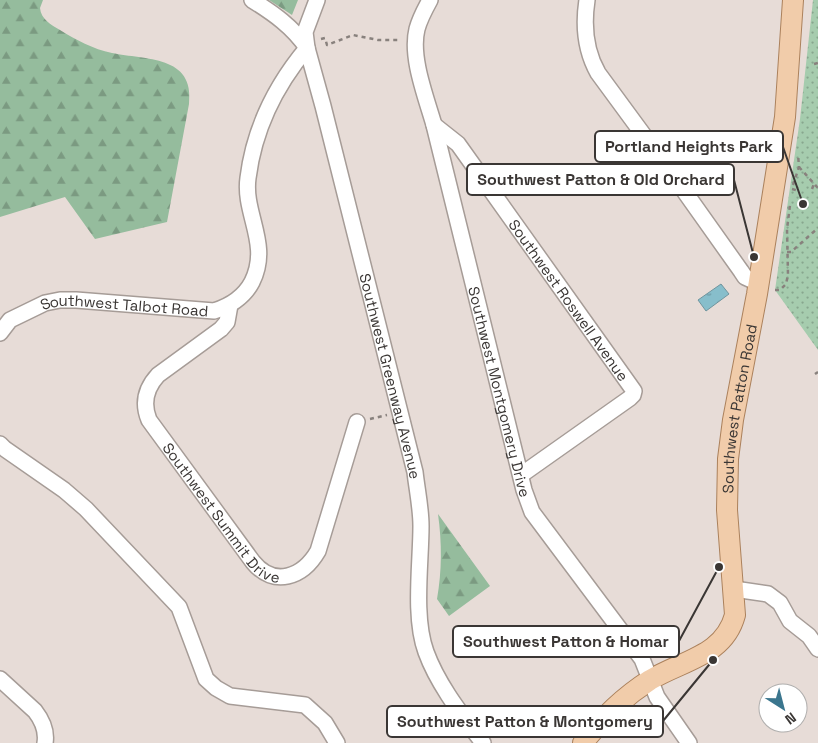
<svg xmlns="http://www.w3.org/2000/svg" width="818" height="743" viewBox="0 0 818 743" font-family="'Space Grotesk',sans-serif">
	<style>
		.green { fill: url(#green-dots) }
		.forest { fill: url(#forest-firs) }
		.water { fill: url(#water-ripples); stroke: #70959e }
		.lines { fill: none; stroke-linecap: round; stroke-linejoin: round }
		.minor-casing { stroke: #a69c97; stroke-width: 18 }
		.major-casing { stroke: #ab815c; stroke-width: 22 }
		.path { stroke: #88817d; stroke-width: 2.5; stroke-dasharray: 4 4; stroke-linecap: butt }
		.minor { stroke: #fff; stroke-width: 15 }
		.major { stroke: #f1ccaa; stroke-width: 20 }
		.labels { text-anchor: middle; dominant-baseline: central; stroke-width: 4; stroke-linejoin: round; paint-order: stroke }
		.street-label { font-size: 15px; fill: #3a3634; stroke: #fff }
		.leader { fill: none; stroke: #3a3634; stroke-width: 2 }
		.callout-dot { fill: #3a3634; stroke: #fff; stroke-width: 2 }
		.callout { fill: #fff; stroke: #3a3634; stroke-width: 2 }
		.callout-label { font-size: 16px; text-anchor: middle; font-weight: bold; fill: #3a3634 }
	</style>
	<defs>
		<pattern id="green-dots" width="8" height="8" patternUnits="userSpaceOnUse" patternTransform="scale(1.25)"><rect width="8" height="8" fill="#a6ccae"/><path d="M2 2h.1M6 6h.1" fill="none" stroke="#88a68e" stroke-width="1.8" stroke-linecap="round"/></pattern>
		<pattern id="forest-firs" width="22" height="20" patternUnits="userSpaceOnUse" patternTransform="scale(1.25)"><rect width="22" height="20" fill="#95bc9d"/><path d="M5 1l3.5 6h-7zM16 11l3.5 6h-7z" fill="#7b9a81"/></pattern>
		<pattern id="water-ripples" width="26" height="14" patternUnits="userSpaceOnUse" patternTransform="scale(1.25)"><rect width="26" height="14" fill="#87becb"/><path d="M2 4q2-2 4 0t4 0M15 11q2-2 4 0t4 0" fill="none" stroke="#6f9ba6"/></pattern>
	</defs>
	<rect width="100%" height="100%" fill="#e7dcd7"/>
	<!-- green -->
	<path class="green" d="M813,0H818V350L775,290L800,119Z"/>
	<!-- forest -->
	<g class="forest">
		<path d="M0,0H43L40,8C41,19 51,25 60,30C76,40 93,49 112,53C145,60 195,55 189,104L167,222L95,239L65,197L0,217Z"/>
		<path d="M269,0H298L292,15Z"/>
		<path d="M438,514L490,586L449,616L437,599C442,571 442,543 438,514Z"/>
	</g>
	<!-- water -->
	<path class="water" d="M721,284L729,294L706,311L698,300Z"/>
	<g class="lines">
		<defs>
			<g id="minor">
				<path id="s1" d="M317,0L305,32L307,48L323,106L415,472C417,490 421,508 421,526C421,563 413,617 426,652C438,685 462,715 483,743"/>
				<path id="s2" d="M430,0C425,9 420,18 417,29C410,57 426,97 434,125L524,490L532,512L642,659L657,697L689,743"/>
				<path d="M587,0C583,26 585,50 598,73L670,171L741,271L745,277L758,283"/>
				<path id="s3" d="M434,125L458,144L634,391L633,395L630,398L521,475"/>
				<path id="s4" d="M230,305L227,322L221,329L158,375C146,388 142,403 149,420L253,562C274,588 303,577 318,551L357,422"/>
				<path id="s5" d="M0,333L10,320L45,303L60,300H76L214,311C230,306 244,297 252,282C271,244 243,214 248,178C254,130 276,85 307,48C293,27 273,13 252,0"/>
				<path d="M0,444L5,449L64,490L86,509L179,607L206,679L216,688L230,696L305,705L325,723L337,743"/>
				<path d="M734,589L768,594L780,603L790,621L809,636L818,649"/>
				<path d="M0,679L35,711C42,720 47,731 45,743"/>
			</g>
			<g id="major">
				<path id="s6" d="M583,743C601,719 625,696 650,680C683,660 724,656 735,615L727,510L728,459L733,420L757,294L785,117L793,0"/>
			</g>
		</defs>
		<!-- minor casing -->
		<use href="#minor" class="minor-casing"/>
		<!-- major casing -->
		<use href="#major" class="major-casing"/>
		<!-- path -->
		<g class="path">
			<path d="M321,39L325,38L327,45L353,35L378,40H401"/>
			<path d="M814,64L818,63"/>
			<path d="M799,167L818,188"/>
			<path d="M793,185L799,167L798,154"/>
			<path d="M792,189L799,191"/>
			<path d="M812,189L814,184"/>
			<path d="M787,252H791L818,228"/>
			<path d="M775,290H780L786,284L788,275L787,229L790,205"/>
			<path d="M815,374L818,372"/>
			<path d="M370,419L387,415"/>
		</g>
		<!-- minor -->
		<use href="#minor" class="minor"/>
		<!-- major -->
		<use href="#major" class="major"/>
	</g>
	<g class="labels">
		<!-- street labels -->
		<g class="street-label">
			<text stroke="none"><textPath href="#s3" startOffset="222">Southwest Roswell Avenue</textPath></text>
			<text stroke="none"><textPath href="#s5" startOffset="135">Southwest Talbot Road</textPath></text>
			<text stroke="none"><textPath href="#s1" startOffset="389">Southwest Greenway Avenue</textPath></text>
			<text stroke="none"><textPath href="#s2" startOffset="405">Southwest Montgomery Drive</textPath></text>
			<text stroke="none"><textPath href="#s6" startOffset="411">Southwest Patton Road</textPath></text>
			<text stroke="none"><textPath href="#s4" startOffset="272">Southwest Summit Drive</textPath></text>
		</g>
	</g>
	<!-- callouts -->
	<path class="leader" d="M803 204L783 147M754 257L734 180M719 567L679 641M713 660L663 721"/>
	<g class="callout-dot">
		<circle cx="803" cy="204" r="5"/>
		<circle cx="754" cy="257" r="5"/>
		<circle cx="719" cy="567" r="5"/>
		<circle cx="713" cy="660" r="5"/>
	</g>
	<g class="callout">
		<rect x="595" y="131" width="188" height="31" rx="5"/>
		<rect x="467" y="164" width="267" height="31" rx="5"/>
		<rect x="453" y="626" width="226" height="31" rx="5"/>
		<rect x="387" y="706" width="276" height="31" rx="5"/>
	</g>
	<g class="callout-label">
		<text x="689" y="152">Portland Heights Park</text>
		<text x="601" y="185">Southwest Patton &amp; Old Orchard</text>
		<text x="566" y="647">Southwest Patton &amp; Homar</text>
		<text x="525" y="727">Southwest Patton &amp; Montgomery</text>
	</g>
	<!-- north arrow -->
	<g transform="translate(783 708) rotate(144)"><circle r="24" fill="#ffffff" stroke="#b0afae"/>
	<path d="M0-4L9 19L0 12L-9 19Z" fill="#3b768e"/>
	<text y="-8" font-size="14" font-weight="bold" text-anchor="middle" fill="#3a3634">N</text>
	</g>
</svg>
